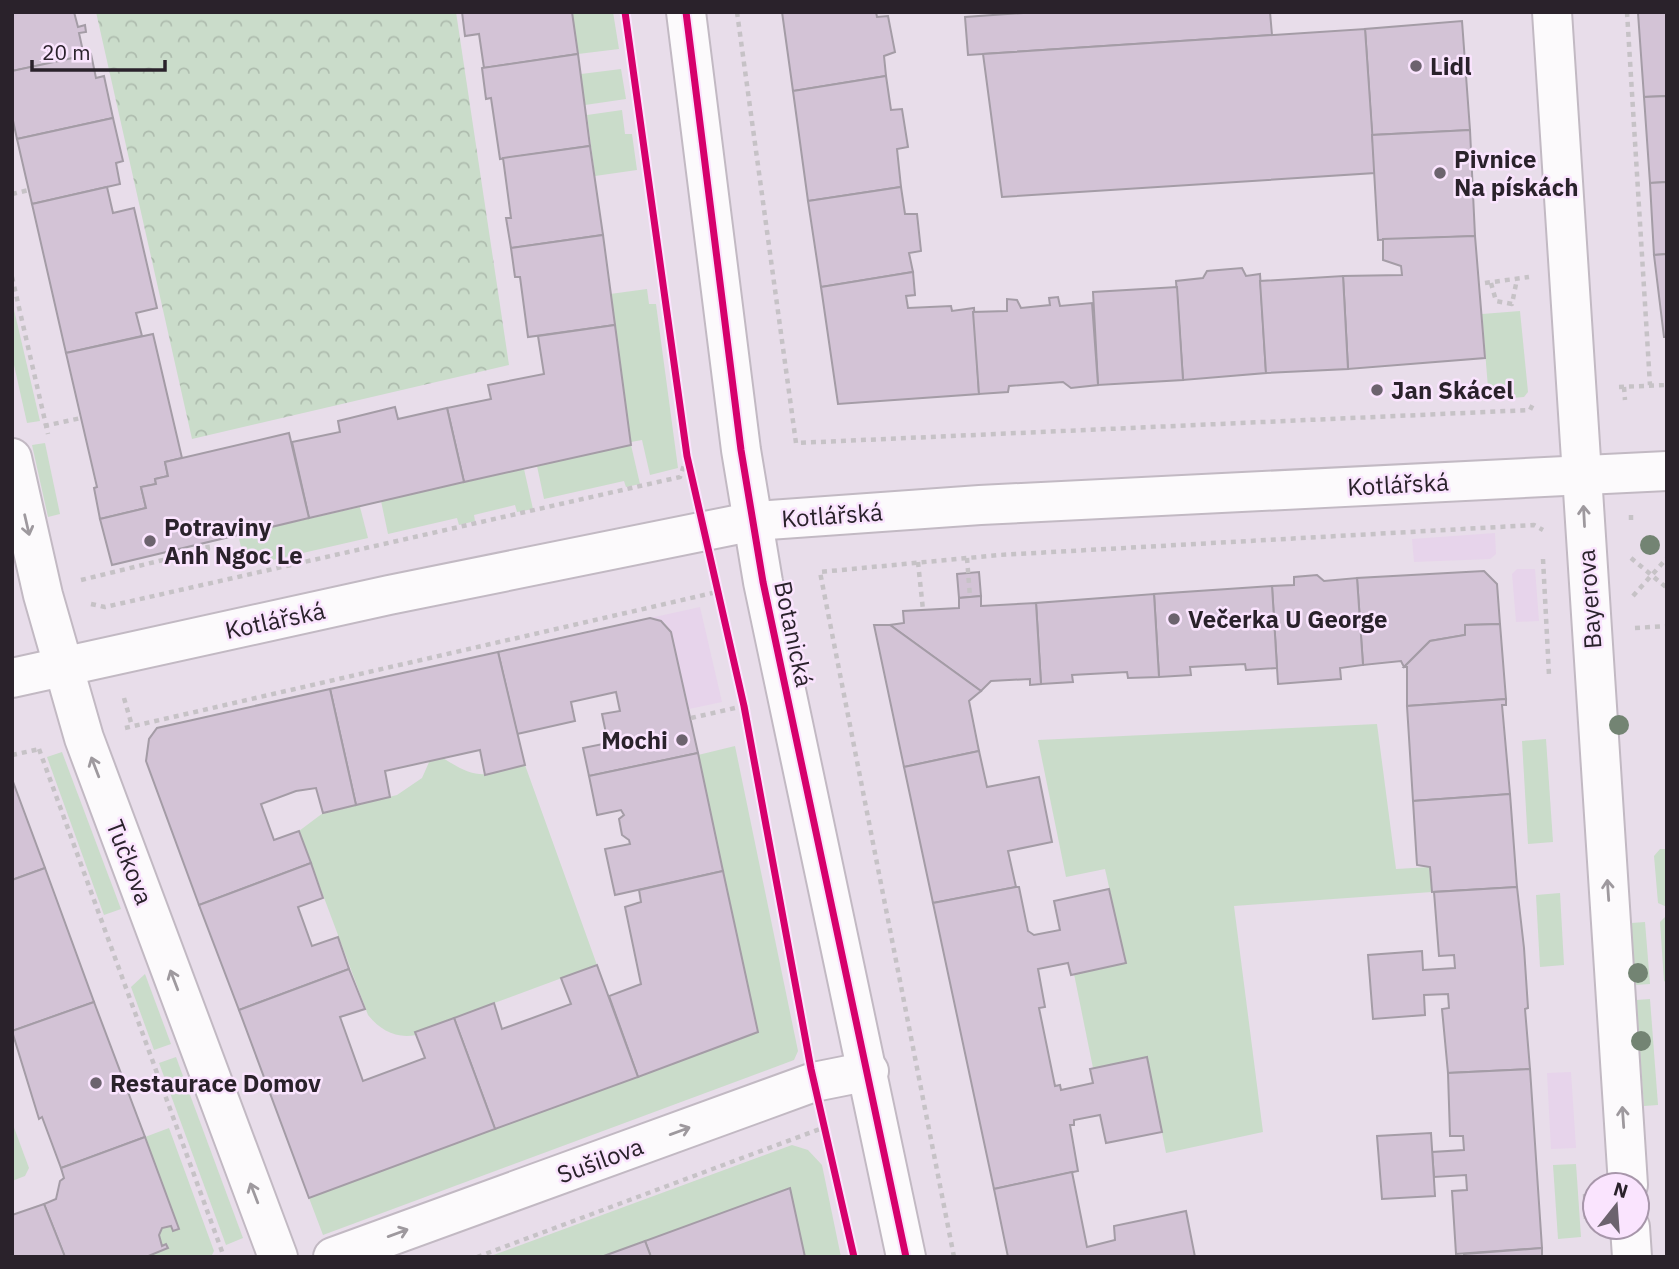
<svg xmlns="http://www.w3.org/2000/svg" width="1679" height="1269" viewBox="0 0 1679 1269" font-family="'IBM Plex Sans',sans-serif">
	<style>
		.built { fill: #e7d4eb }
		.green { fill: #cadcca }
		.park { fill: url(#park-crowns) }
		.building { fill: #d3c3d6; stroke: #a49ca6; stroke-width: 2 }
		.lines { fill: none; stroke-linecap: round; stroke-linejoin: round }
		.street-casing { stroke: #c2b9c3; stroke-width: 42 }
		.secondary-casing { stroke: #c2b9c3; stroke-width: 42 }
		.path { stroke: #c6c2c6; stroke-width: 4.5; stroke-dasharray: 5 5; stroke-linecap: butt }
		.street { stroke: #fcfafc; stroke-width: 38 }
		.secondary { stroke: #fcfafc; stroke-width: 38 }
		.cycleway-casing { stroke: #fae4fe; stroke-width: 11 }
		.cycleway { stroke: #d6006c; stroke-width: 7 }
		.tree { fill: #738473 }
		.oneway { stroke: #9e999e }
		.poi-dot { fill: #6c636e; stroke: #fae4fe; stroke-width: 2.5 }
		.labels { text-anchor: middle; dominant-baseline: central; stroke-width: 5; stroke-linejoin: round; paint-order: stroke }
		.poi-label { font-size: 24px; font-weight: bold; fill: #2a222b; stroke: #fae4fe; text-anchor: start }
		.street-label { font-size: 24px; fill: #2a222b; stroke: #fae4fe }
	</style>
	<defs>
		<pattern id="park-crowns" width="20" height="18" patternUnits="userSpaceOnUse" patternTransform="scale(1.75)"><rect width="20" height="18" fill="#cadcca"/><path d="M2 6a3 3 0 1 1 6 0M12 15a3 3 0 1 1 6 0" fill="none" stroke="#aebcae"/></pattern>
	</defs>
	<rect width="100%" height="100%" fill="#e8ddea"/>
	<!-- built -->
	<g class="built">
		<path d="M1495,533L1496,554L1490,559L1414,562L1412,539Z"/>
		<path d="M1517,569H1535L1539,621L1516,622L1512,574Z"/>
		<path d="M700,607L722,702L689,709L671,632L665,623L650,618Z"/>
		<path d="M1571,1072L1576,1148L1551,1149L1547,1073Z"/>
	</g>
	<!-- green -->
	<g class="green">
		<path d="M584,12H613L619,49L578,54L572,14Z"/>
		<path d="M621,69L626,99L585,105L581,74Z"/>
		<path d="M622,110L625,134H632L637,170L595,176L587,115Z"/>
		<path d="M647,289L649,304H656L678,468L650,475L642,440L631,442L610,294Z"/>
		<path d="M12,301L40,421L27,423L12,356Z"/>
		<path d="M1520,311L1528,392L1524,397L1489,400L1482,314Z"/>
		<path d="M45,443L60,514L48,517L32,445Z"/>
		<path d="M631,445L640,484L626,487L624,481L544,499L537,466Z"/>
		<path d="M524,469L533,509L517,512L515,505L474,515L475,521L459,525L457,518L388,534L381,501Z"/>
		<path d="M360,507L368,538L246,566L238,535Z"/>
		<path d="M1377,724L1396,869L1430,867L1432,892L1234,906L1263,1132L1166,1153L1147,1057L1093,1068L1074,974L1126,963L1105,869L1066,877L1038,740Z"/>
		<path d="M1546,739L1553,842L1528,844L1522,741Z"/>
		<path d="M735,746L798,1051L794,1060L323,1235L309,1198L757,1032L698,755Z"/>
		<path d="M62,752L121,909L104,915L47,757Z"/>
		<path d="M443,758C480,782 485,775 525,765L597,965L416,1032V1035C396,1039 380,1030 368,1015L299,831L323,813L397,795L422,778L430,760Z"/>
		<path d="M1660,849H1667V907L1658,903L1654,856Z"/>
		<path d="M1560,893L1564,965L1540,967L1536,895Z"/>
		<path d="M1667,915V983L1664,981L1660,922Z"/>
		<path d="M1645,922L1650,984L1635,985L1631,923Z"/>
		<path d="M145,974L171,1044L154,1050L131,987Z"/>
		<path d="M1650,999L1658,1105L1644,1106L1636,1000Z"/>
		<path d="M176,1057L243,1238L226,1245L159,1063Z"/>
		<path d="M12,1122L29,1168L25,1176L12,1181Z"/>
		<path d="M169,1128L214,1251L211,1257H146L168,1248L166,1244L162,1246L159,1235L162,1228L171,1226L174,1231L179,1229L145,1137Z"/>
		<path d="M792,1145L808,1150L822,1165L841,1257H805L789,1188L601,1257H488Z"/>
		<path d="M1576,1164L1581,1237L1558,1239L1553,1165Z"/>
	</g>
	<!-- park -->
	<path class="park" d="M96,12H456L509,365L192,439Z"/>
	<!-- building -->
	<g class="building">
		<path d="M12,12H74L78,27L85,25L86,32L79,33L84,56L12,71Z"/>
		<path d="M462,12H572L578,54L484,68L479,34L465,36Z"/>
		<path d="M782,12H876L877,17L888,16L895,52L884,56L886,76L793,91Z"/>
		<path d="M1038,12H1270L1272,35L968,55L965,17Z"/>
		<path d="M1667,12V96L1644,97L1638,13Z"/>
		<path d="M1462,21L1470,130L1372,135L1365,29Z"/>
		<path d="M1365,29L1375,173L1002,197L983,54Z"/>
		<path d="M91,54L96,78L104,76L113,118L17,139L12,116V71Z"/>
		<path d="M578,54L590,146L500,159L491,98L486,99L482,68Z"/>
		<path d="M886,76L891,110L902,109L908,147L897,149L901,187L808,201L793,91Z"/>
		<path d="M1667,96V182L1650,183L1644,97Z"/>
		<path d="M113,118L123,161L116,163L120,184L32,204L17,139Z"/>
		<path d="M1470,130L1475,236L1378,240L1372,135Z"/>
		<path d="M590,146L603,235L511,248L506,218H511L503,158Z"/>
		<path d="M1667,182V254L1654,255L1650,183Z"/>
		<path d="M107,187L113,213L134,208L157,308L136,313L142,336L66,353L32,204Z"/>
		<path d="M901,187L905,214H917L921,251L909,253L913,272L821,287L808,201Z"/>
		<path d="M603,235L615,325L528,337L520,277H515L511,248Z"/>
		<path d="M1475,236L1485,358L1348,369L1343,276L1402,275L1401,266L1383,260V239Z"/>
		<path d="M1667,254V337H1664L1654,255Z"/>
		<path d="M1242,268L1246,276L1260,274L1266,373L1183,380L1176,281L1203,278L1207,271Z"/>
		<path d="M913,272L915,295L906,296L908,308L951,306L952,311L974,308L979,394L838,404L821,287Z"/>
		<path d="M1343,276L1348,369L1266,373L1260,281Z"/>
		<path d="M1177,287L1183,380L1098,385L1093,292Z"/>
		<path d="M1058,297L1060,306L1092,303L1098,385L1071,388L1063,382L1009,386L1008,392L979,394L973,312L1007,311V299L1017,300L1021,308L1050,305L1049,298Z"/>
		<path d="M615,325L631,445L464,482L447,408L491,399L488,385L544,374L538,336Z"/>
		<path d="M153,334L182,458L165,462L168,476L155,479L156,484L141,487L146,508L100,519L94,488L97,487L66,353Z"/>
		<path d="M395,407L398,419L447,408L464,482L309,518L292,442L340,432L338,421Z"/>
		<path d="M289,433L309,518L112,565L100,519L146,508L141,487L156,484L155,479L168,476L165,462Z"/>
		<path d="M1484,571L1497,584L1500,624L1465,625V635L1430,641L1404,667L1401,661L1363,665L1357,578Z"/>
		<path d="M979,572L981,596L959,598L957,574Z"/>
		<path d="M1317,575L1324,581L1357,578L1363,665L1340,668L1341,679L1278,684L1272,586L1294,585V577Z"/>
		<path d="M1272,586L1277,668L1246,670L1245,664L1190,667L1191,675L1159,677L1154,594Z"/>
		<path d="M1154,594L1159,677L1128,678L1127,672L1072,675L1073,682L1041,684L1036,603Z"/>
		<path d="M981,596V606L1036,603L1041,684L1030,685V679L991,681L981,691L890,625L904,623L903,611L959,608V598Z"/>
		<path d="M650,618L661,621L671,632L698,753L589,776L583,748L608,743L602,714L620,711L616,692L571,702L575,721L517,734L498,652Z"/>
		<path d="M1500,624L1506,699L1407,706V667H1404L1430,641L1465,635V625Z"/>
		<path d="M874,625H890L981,691L969,701L979,751L904,767Z"/>
		<path d="M498,652L525,765L485,775L480,750L385,771L390,797L356,805L330,689Z"/>
		<path d="M330,689L356,805L323,813L316,788L296,791L261,804L274,840L299,831L311,863L199,905L146,761L149,739L157,728Z"/>
		<path d="M1506,699V705H1502L1510,794L1413,801L1407,706Z"/>
		<path d="M979,751L987,787L1039,777L1052,842L1008,851L1016,887L933,903L904,767Z"/>
		<path d="M698,753L723,871L615,895L605,849L630,844L629,840L622,835L619,819L624,815L621,810L597,815L589,776Z"/>
		<path d="M12,779L45,868L12,880Z"/>
		<path d="M1510,794L1517,887L1432,892L1430,867L1417,865L1413,801Z"/>
		<path d="M311,863L323,898L298,907L312,946L338,937L349,969L239,1010L199,905Z"/>
		<path d="M45,868L94,1002L12,1031V880Z"/>
		<path d="M723,871L758,1032L638,1077L609,996L641,984L625,907L641,902L639,890Z"/>
		<path d="M1016,887H1019L1028,931L1034,935L1060,930L1054,901L1109,889L1126,963L1071,975L1068,963L1038,969L1045,1007L1039,1008L1055,1086L1060,1085L1061,1090L1093,1083L1090,1069L1147,1057L1162,1132L1106,1143L1100,1115L1074,1120V1125H1070L1078,1171L994,1189L933,903Z"/>
		<path d="M1517,887L1524,948L1528,1008L1525,1009L1530,1069L1448,1073L1442,1009L1449,1008L1448,994L1424,995L1425,1015L1373,1019L1368,955L1422,951L1423,970L1455,968L1454,955L1439,956L1434,892Z"/>
		<path d="M597,965L638,1077L495,1129L454,1018L494,1003L502,1029L571,1004L561,978Z"/>
		<path d="M349,969L365,1009L340,1017L363,1081L425,1058L415,1032L454,1018L495,1129L309,1198L239,1010Z"/>
		<path d="M94,1002L145,1137L61,1168L42,1117L39,1119L12,1031Z"/>
		<path d="M1530,1069L1542,1248L1456,1254L1452,1191L1467,1190L1466,1175L1434,1177L1432,1152L1464,1150L1463,1136H1450L1448,1073Z"/>
		<path d="M1431,1133L1435,1196L1382,1199L1377,1136Z"/>
		<path d="M145,1137L179,1229L173,1231L171,1226L162,1228L159,1235L162,1246L166,1244L168,1248L146,1257H65L44,1204L56,1199L60,1181L64,1178L61,1168Z"/>
		<path d="M1072,1172L1087,1247L1115,1240L1114,1226L1186,1211L1195,1257H1008L994,1189Z"/>
		<path d="M790,1188L805,1257H651L645,1241Z"/>
		<path d="M44,1204L65,1257H12V1215Z"/>
		<path d="M645,1241L651,1257H601Z"/>
		<path d="M1542,1248V1257H1464V1254Z"/>
	</g>
	<g class="lines">
		<defs>
			<g id="street">
				<path d="M686,12L741,450L763,582L906,1257"/>
				<path d="M1552,12L1628,1185"/>
				<path d="M12,458L43,595L84,738L278,1257"/>
				<path d="M1630,1227L1632,1257"/>
				<path d="M333,1257L814,1082L869,1071"/>
			</g>
			<path id="secondary" d="M12,678L389,595L755,521L980,505L1667,471"/>
		</defs>
		<!-- street casing -->
		<use href="#street" class="street-casing"/>
		<!-- secondary casing -->
		<use href="#secondary" class="secondary-casing"/>
		<!-- path -->
		<g class="path">
			<path d="M737,12L796,443L1530,410L1534,402"/>
			<path d="M1627,12L1650,385"/>
			<path d="M12,194L29,190"/>
			<path d="M12,277L48,434"/>
			<path d="M1485,283L1529,277"/>
			<path d="M1491,283L1496,301L1512,304L1517,279"/>
			<path d="M1619,387L1667,385"/>
			<path d="M1624,387L1625,400"/>
			<path d="M44,426L81,418"/>
			<path d="M1631,515V525"/>
			<path d="M967,558L970,597"/>
			<path d="M1631,558L1667,588"/>
			<path d="M1543,559L1549,675"/>
			<path d="M918,562L923,610"/>
			<path d="M81,580L208,549L207,543"/>
			<path d="M1633,596L1667,558"/>
			<path d="M91,604L105,607L680,477L687,456L625,12"/>
			<path d="M1635,628L1667,626"/>
			<path d="M124,698L132,726"/>
			<path d="M691,718L744,706"/>
			<path d="M125,728L717,592L729,643"/>
			<path d="M39,749L224,1257"/>
			<path d="M12,755L40,749"/>
			<path d="M756,771L806,1041"/>
			<path d="M824,1125L854,1257"/>
			<path d="M1585,1194L1586,1220"/>
			<path d="M477,1257L825,1127"/>
			<path d="M954,1257L820,572L999,555L1534,525L1543,530"/>
		</g>
		<!-- street -->
		<use href="#street" class="street"/>
		<!-- secondary -->
		<use href="#secondary" class="secondary"/>
		<defs>
			<g id="cycleway">
				<path d="M625,12L687,456L744,706L811,1069L854,1257"/>
				<path d="M686,12L741,450L763,582L906,1257"/>
			</g>
		</defs>
		<!-- cycleway casing -->
		<use href="#cycleway" class="cycleway-casing"/>
		<!-- cycleway -->
		<use href="#cycleway" class="cycleway"/>
	</g>
	<!-- trees -->
	<g class="tree">
		<circle cx="1650" cy="545" r="10"/>
		<circle cx="1619" cy="725" r="10"/>
		<circle cx="1638" cy="973" r="10"/>
		<circle cx="1641" cy="1041" r="10"/>
	</g>
	<!-- one-way arrows -->
	<defs><path id="oneway-shaft" d="M-6 0H5M1.5-3L5.5 0L1.5 3" fill="none" stroke-width="1.6" stroke-linecap="round" stroke-linejoin="round" transform="scale(1.75)"/></defs>
	<g class="oneway">
		<use href="#oneway-shaft" transform="translate(1584 516) rotate(-93)"/>
		<use href="#oneway-shaft" transform="translate(27 525) rotate(77)"/>
		<use href="#oneway-shaft" transform="translate(95 767) rotate(-111)"/>
		<use href="#oneway-shaft" transform="translate(1608 890) rotate(-94)"/>
		<use href="#oneway-shaft" transform="translate(174 980) rotate(-111)"/>
		<use href="#oneway-shaft" transform="translate(1623 1117) rotate(-94)"/>
		<use href="#oneway-shaft" transform="translate(680 1131) rotate(-20)"/>
		<use href="#oneway-shaft" transform="translate(254 1193) rotate(-111)"/>
		<use href="#oneway-shaft" transform="translate(398 1233) rotate(-20)"/>
	</g>
	<!-- markers -->
	<g class="poi-dot">
		<circle cx="1416" cy="66" r="7"/>
		<circle cx="1440" cy="173" r="7"/>
		<circle cx="1377" cy="390" r="7"/>
		<circle cx="150" cy="541" r="7"/>
		<circle cx="1174" cy="619" r="7"/>
		<circle cx="682" cy="740" r="7"/>
		<circle cx="96" cy="1083" r="7"/>
	</g>
	<g class="labels">
		<!-- poi labels -->
		<g class="poi-label">
			<text x="1430" y="66">Lidl</text>
			<text x="1454" y="159">Pivnice<tspan x="1454" dy="28">Na pískách</tspan></text>
			<text x="1391" y="390">Jan Skácel</text>
			<text x="164" y="527">Potraviny<tspan x="164" dy="28">Anh Ngoc Le</tspan></text>
			<text x="1188" y="619">Večerka U George</text>
			<text x="668" y="740" text-anchor="end">Mochi</text>
			<text x="110" y="1083">Restaurace Domov</text>
		</g>
		<!-- street labels -->
		<g class="street-label">
			<text transform="translate(1398 484) rotate(-3)">Kotlářská</text>
			<text transform="translate(832 515) rotate(-4)">Kotlářská</text>
			<text transform="translate(1589 599) rotate(-94)">Bayerova</text>
			<text transform="translate(275 620) rotate(-12)">Kotlářská</text>
			<text transform="translate(794 634) rotate(78)">Botanická</text>
			<text transform="translate(130 862) rotate(69)">Tučkova</text>
			<text transform="translate(600 1160) rotate(-20)">Sušilova</text>
		</g>
	</g>
	<!-- border -->
	<rect width="1679" height="1269" fill="none" stroke="#2a222b" stroke-width="28"/>
	<!-- north arrow -->
	<g transform="translate(1616 1206) rotate(17)"><circle r="33" fill="#fae4fe" stroke="#a796aa" stroke-width="2"/>
	<path d="M0-5L12 26L0 18L-12 26Z" fill="#6c636e"/>
	<text y="-10" font-size="19" font-weight="bold" text-anchor="middle" fill="#2a222b">N</text>
	</g>
	<!-- scale -->
	<path d="M32 60v10h133v-10" fill="none" stroke="#2a222b" stroke-width="3.5"/>
	<text x="42" y="60" font-size="21" fill="#2a222b" stroke="#fae4fe" stroke-width="5" paint-order="stroke">20 m</text>
</svg>
